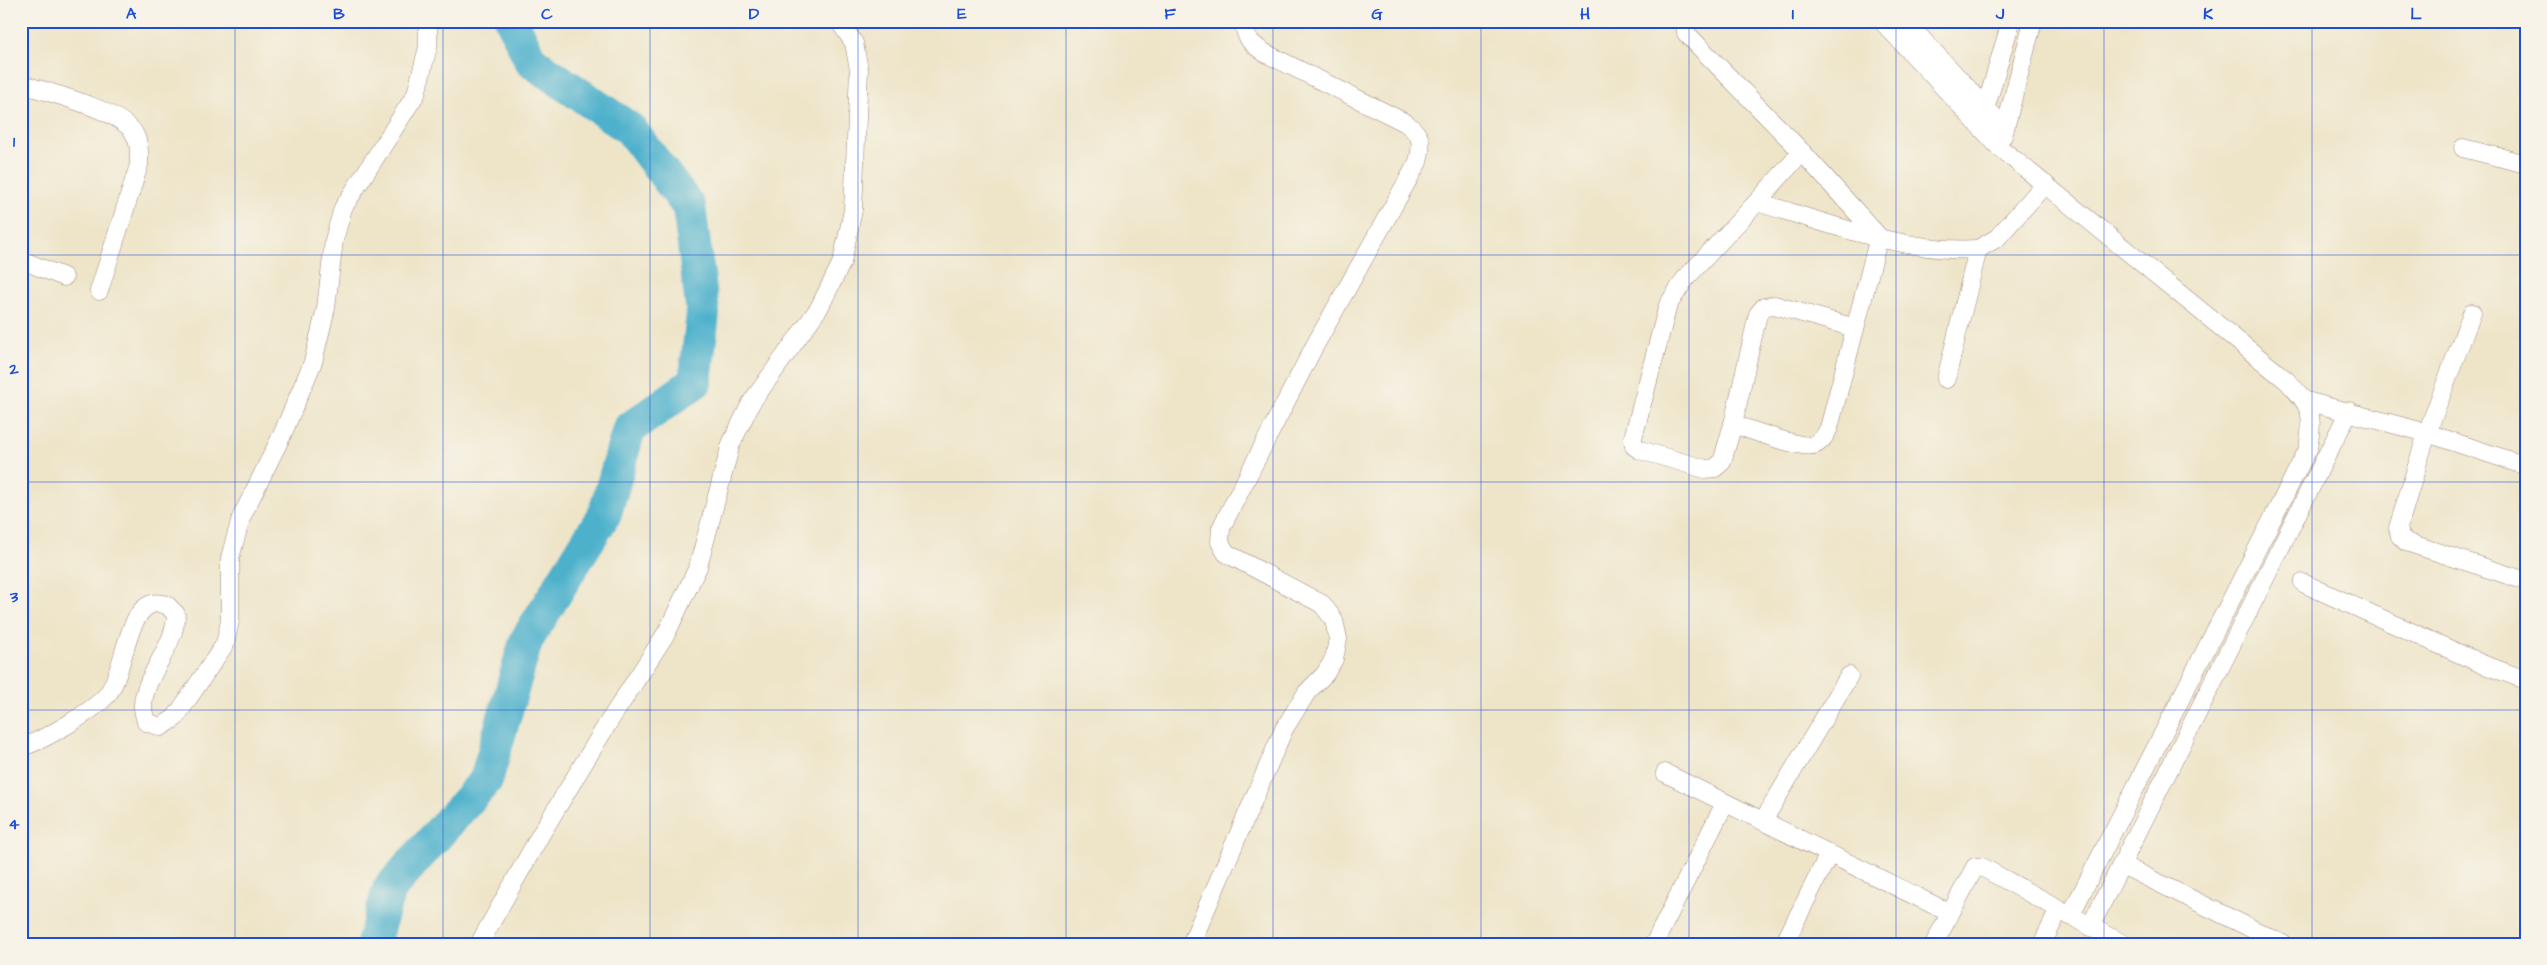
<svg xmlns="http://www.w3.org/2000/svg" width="2547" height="965" viewBox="0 0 2547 965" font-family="'Architects Daughter',sans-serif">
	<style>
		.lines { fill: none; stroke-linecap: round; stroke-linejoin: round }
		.river { stroke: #4db1cc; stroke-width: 34 }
		.minor-casing { stroke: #9c827a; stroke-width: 19 }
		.minor { stroke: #fff; stroke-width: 18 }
		.grid { fill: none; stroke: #1d4ed8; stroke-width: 1; stroke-opacity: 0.55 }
		.neatline { fill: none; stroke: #1d4ed8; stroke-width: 2 }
		.grid-label { font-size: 16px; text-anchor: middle; font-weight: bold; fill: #1d4ed8 }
	</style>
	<rect width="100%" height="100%" fill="#f7f3e8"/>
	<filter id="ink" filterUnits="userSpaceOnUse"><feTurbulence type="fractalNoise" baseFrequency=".02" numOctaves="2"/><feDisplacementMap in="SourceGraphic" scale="10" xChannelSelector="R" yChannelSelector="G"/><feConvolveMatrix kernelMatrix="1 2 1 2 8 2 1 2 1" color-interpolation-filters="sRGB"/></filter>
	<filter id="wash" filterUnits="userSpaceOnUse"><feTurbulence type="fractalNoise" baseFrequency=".0096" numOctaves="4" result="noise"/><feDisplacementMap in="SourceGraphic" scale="20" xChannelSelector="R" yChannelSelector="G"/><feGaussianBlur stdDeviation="1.12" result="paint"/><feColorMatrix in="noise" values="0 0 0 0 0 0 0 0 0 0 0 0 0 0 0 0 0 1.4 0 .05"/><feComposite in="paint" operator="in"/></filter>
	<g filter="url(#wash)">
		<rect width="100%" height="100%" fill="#eee5c9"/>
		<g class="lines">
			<!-- river -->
			<path class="river" d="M373,944L389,889L486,780L526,641L605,513L629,429L695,382L703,313L689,207L630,129L531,61L512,21"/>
		</g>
	</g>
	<g filter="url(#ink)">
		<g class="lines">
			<defs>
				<g id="minor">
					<path d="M1685,21L1686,33L1802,152L1879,237L1829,428C1825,435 1822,442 1814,445C1801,449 1748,429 1733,424"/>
					<path d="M1882,21L2000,148L2286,380C2312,407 2314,412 2308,449L2070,916"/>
					<path d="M1905,21L2005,128"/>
					<path d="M21,84C48,92 124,111 135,135C140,145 139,154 139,165L99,291"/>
					<path d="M1983,117L2011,21"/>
					<path d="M2003,136L2033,21"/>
					<path d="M2463,148L2526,164"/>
					<path d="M1757,202L1802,152"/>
					<path d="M21,260L64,277"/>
					<path d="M2472,313L2427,433L2398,528L2400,536L2406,542L2526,581"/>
					<path d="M1855,328L1774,305L1764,307L1758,314L1733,424L1722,462L1715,468L1705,469L1640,450L1634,446L1633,438L1668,305L1685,279L1757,202C1825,222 1906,254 1978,249"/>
					<path d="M1946,379L1978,249L1997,238L2045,184"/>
					<path d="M2306,401L2427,433L2526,466"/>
					<path d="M2303,583L2482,664L2526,680"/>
					<path d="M21,747C43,741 92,712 107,695C124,675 126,611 152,604C156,602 163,604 167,605L176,614C176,647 142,678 143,707C143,712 145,717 146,722L161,727L175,718L225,644L230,621V558L241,518L282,435L313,362L326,308L334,240L343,208L416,94L428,47V21"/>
					<path d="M1665,773L1950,913"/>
					<path d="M1763,821L1849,676"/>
					<path d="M2122,865L2283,944"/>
					<path d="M2090,927L2349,411"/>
					<path d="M479,944L541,834L608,723L667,632L698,567L731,444L751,403L819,308L842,262L853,210L859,70L854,43L839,21"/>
					<path d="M1191,944L1284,729L1307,692L1325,674L1334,659L1338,639L1334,620L1322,604L1226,553L1220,542L1221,528L1314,347L1418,162C1423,142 1422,136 1406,123L1265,53C1253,45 1243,38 1245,21"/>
					<path d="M1654,944L1725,803"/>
					<path d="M1784,944L1829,854"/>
					<path d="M1934,944L1975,867H1982L2123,944"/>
					<path d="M2042,944L2059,910"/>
				</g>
			</defs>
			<!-- minor casing -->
			<use href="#minor" class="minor-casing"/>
			<!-- minor -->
			<use href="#minor" class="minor"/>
		</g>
	</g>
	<!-- grid -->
	<path class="grid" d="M235,21V944M443,21V944M650,21V944M858,21V944M1066,21V944M1273,21V944M1481,21V944M1689,21V944M1896,21V944M2104,21V944M2312,21V944M21,255H2526M21,482H2526M21,710H2526"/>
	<!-- margin -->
	<rect width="2547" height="965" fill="none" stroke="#f7f3e8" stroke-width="55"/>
	<rect x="28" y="28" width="2492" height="910" class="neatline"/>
	<g class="grid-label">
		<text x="131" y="19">A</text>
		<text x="339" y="19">B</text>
		<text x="547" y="19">C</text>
		<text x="754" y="19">D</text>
		<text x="962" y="19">E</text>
		<text x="1170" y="19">F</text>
		<text x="1377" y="19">G</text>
		<text x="1585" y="19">H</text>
		<text x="1793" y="19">I</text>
		<text x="2000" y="19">J</text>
		<text x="2208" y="19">K</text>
		<text x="2416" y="19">L</text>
		<text x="14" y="147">1</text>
		<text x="14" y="374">2</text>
		<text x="14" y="602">3</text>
		<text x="14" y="829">4</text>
	</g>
</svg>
